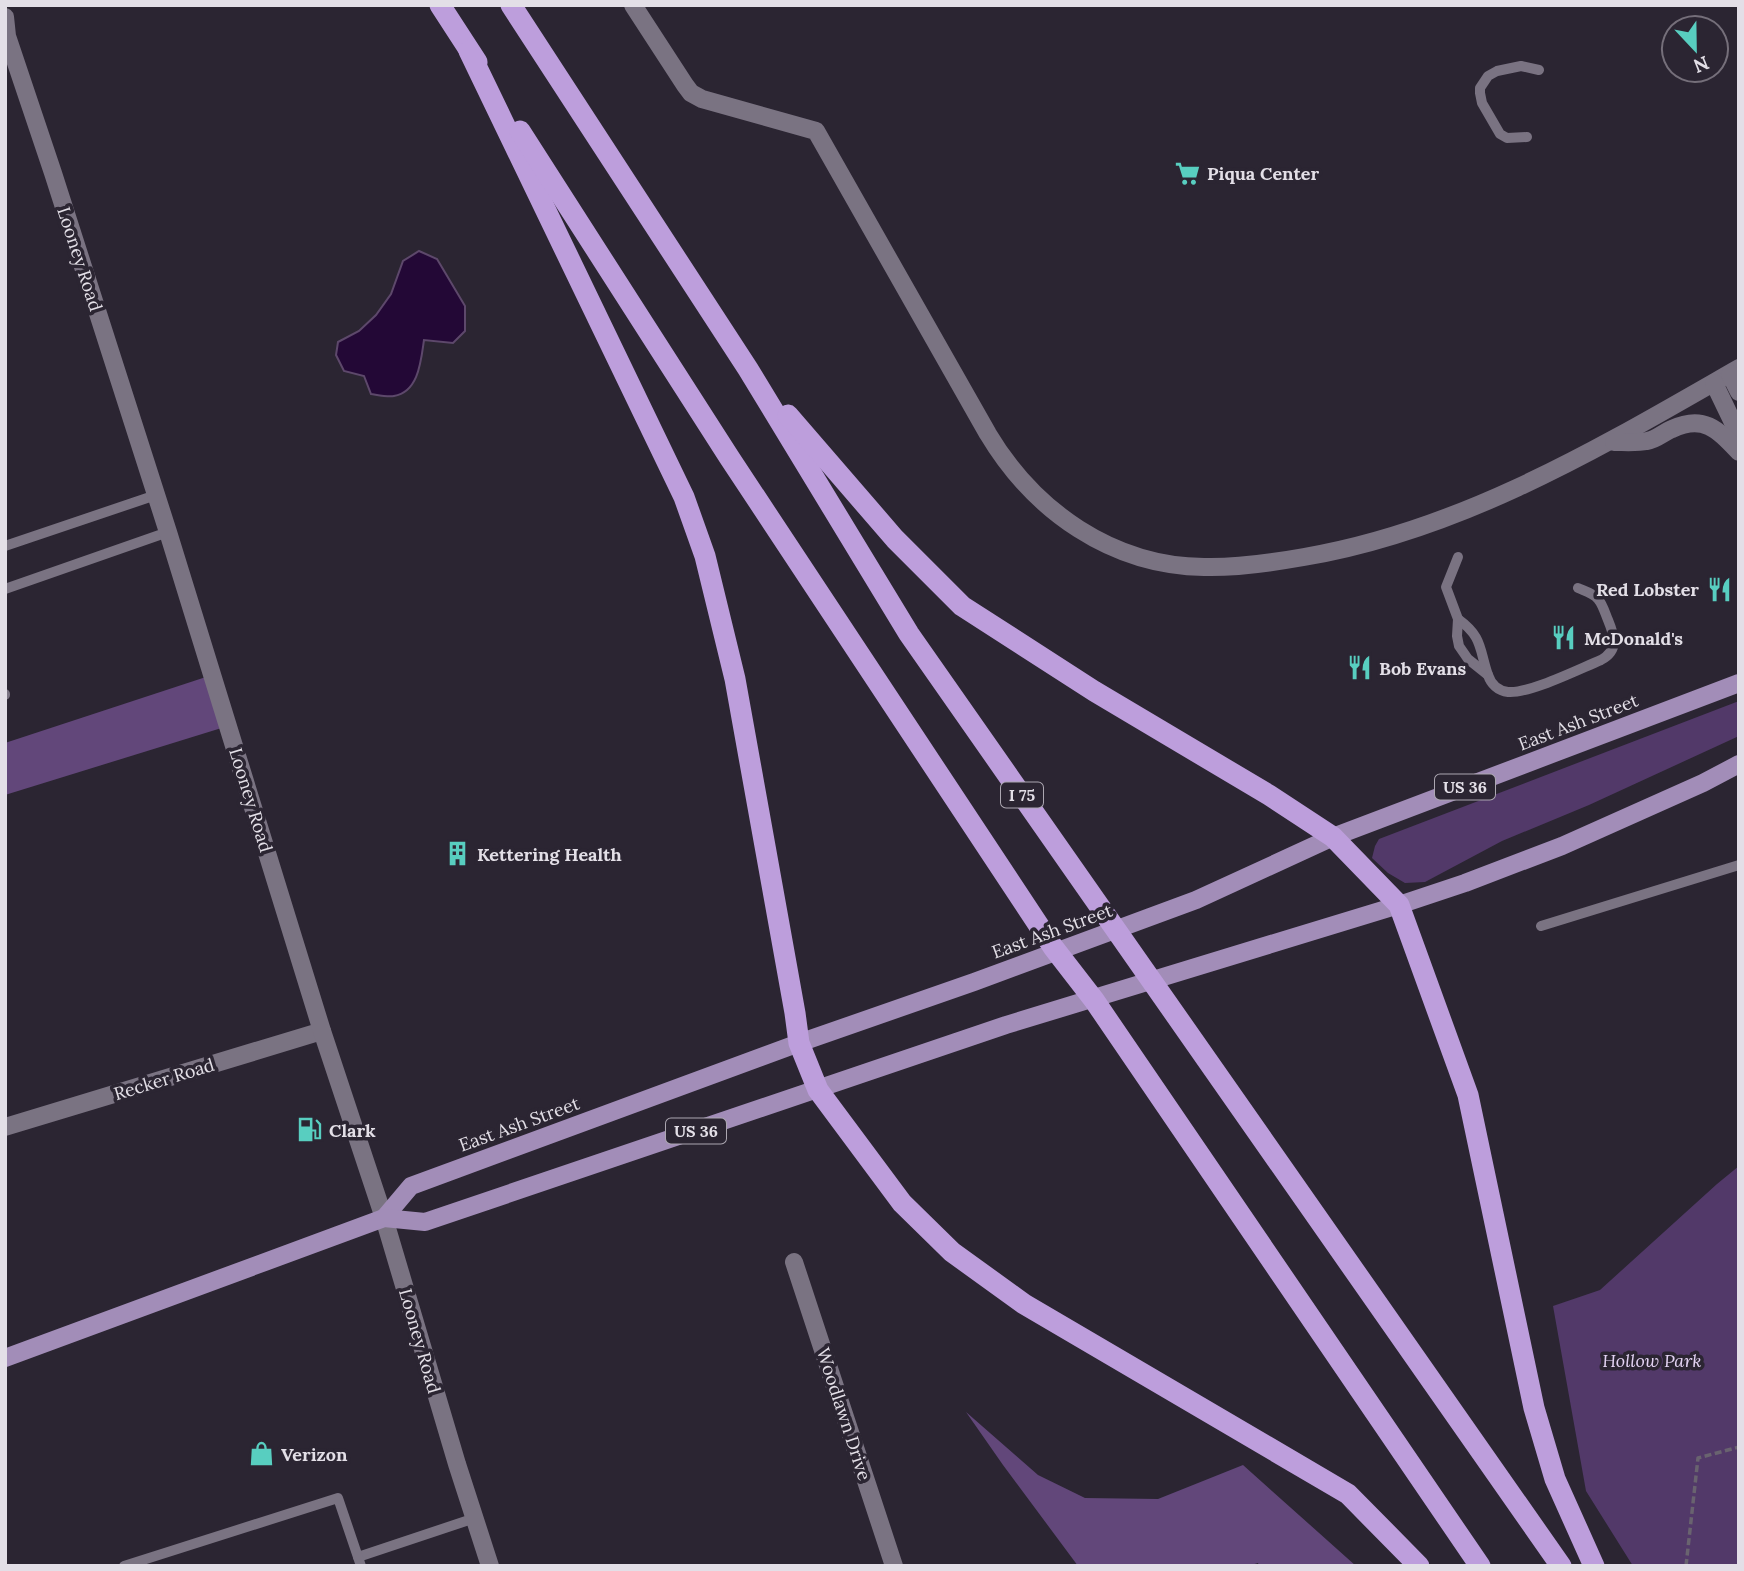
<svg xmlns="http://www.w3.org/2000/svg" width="1744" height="1571" viewBox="0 0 1744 1571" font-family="Lora,serif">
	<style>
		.green { fill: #523969 }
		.forest { fill: #62477a }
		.water { fill: #230836; stroke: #5d486b; stroke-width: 2 }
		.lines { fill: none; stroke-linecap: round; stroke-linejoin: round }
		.path { stroke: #69636f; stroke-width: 3.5; stroke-dasharray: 7 3.5; stroke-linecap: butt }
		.service { stroke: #7a7382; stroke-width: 10 }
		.minor { stroke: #7a7382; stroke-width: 18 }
		.tertiary { stroke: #7a7382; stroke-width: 18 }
		.primary { stroke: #a28db8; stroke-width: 18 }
		.motorway { stroke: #bd9edc; stroke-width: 21 }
		.labels { text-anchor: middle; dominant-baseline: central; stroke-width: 7; stroke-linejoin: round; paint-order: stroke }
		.shield { fill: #2b2532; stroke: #aca7b1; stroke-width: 2 }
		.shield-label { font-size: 16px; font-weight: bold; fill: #e3dfe7 }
		.poi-label { font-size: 18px; font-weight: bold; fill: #e3dfe7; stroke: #2b2532; text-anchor: start }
		.street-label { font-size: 18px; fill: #e3dfe7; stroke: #2b2532 }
		.park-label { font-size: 18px; font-style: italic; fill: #e3d3f3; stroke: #2b2532 }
	</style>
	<rect width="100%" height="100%" fill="#2b2532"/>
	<!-- green -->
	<g class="green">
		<path d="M1739,701V736L1589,805L1502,841L1425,882L1405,883L1388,873L1372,858L1375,846L1379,839Z"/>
		<path d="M1739,1166V1566H1633L1586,1491L1553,1306L1600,1290L1717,1184Z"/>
	</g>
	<!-- forest -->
	<g class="forest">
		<path d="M212,675L228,726L5,795V743Z"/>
		<path d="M966,1412L1038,1475L1085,1498L1158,1499L1243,1465L1356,1566H1259L1258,1563L1248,1566H1078L1003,1465Z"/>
	</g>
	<!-- water -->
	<path class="water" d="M419,251L437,259L465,306V331L453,343L424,340C421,360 419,392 394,396C387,397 378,395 371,394L364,376L344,371L336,355L338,342L359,331L376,315L391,294L403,261Z"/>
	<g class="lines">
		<!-- path -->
		<path class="path" d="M1686,1566L1698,1458L1739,1447"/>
		<!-- service -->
		<g class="service">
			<path d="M1527,137L1507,138L1500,134L1482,103L1480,93V88L1488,76L1497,71L1521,66L1539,70"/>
			<path d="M5,546L156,495"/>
			<path d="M1458,557L1446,587L1458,619L1457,636L1459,646L1468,659L1488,675"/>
			<path d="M5,589L168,532"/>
			<path d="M1458,619C1483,637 1479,649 1488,675C1491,684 1498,691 1508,692C1529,694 1579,669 1601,660C1619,650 1615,637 1608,620C1605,613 1603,605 1598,599C1593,593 1585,591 1578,588"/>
			<path d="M5,694V695"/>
			<path d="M1541,926L1739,865"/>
			<path d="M358,1557L475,1518"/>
			<path d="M124,1566L338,1498L361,1566"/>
		</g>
		<!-- minor -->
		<g class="minor">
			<path d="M633,5L685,85L691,93L702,99L816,131L988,434C1034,511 1112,566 1204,567C1237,568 1270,563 1304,557C1463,530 1601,447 1739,368"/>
			<path d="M1730,374L1739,392"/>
			<path d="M1714,383L1739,435"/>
			<path d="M1614,442C1624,442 1637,443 1647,441C1656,440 1664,432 1672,429C1704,414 1718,430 1739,452"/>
			<path d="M5,1127L322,1031"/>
			<path d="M794,1262L894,1566"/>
		</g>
		<!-- tertiary -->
		<path class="tertiary" d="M5,17L7,36L53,173L168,532L322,1031L384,1218L457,1464L490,1566"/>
		<!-- primary -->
		<g class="primary">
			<path d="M384,1218L411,1186L799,1043L974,982L1196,900L1333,837L1739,683"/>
			<path d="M5,1358L384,1218L425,1222L1006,1025L1399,905L1465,883L1562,846L1703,783L1739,764"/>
		</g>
		<!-- motorway -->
		<g class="motorway">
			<path d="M440,5L477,62"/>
			<path d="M511,5L748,369L909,634L1561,1566"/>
			<path d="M469,51L684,497L705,556L735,679L795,1013L799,1043L818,1090L902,1203L952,1252L1024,1304L1348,1494L1419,1566"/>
			<path d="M520,131L729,457L1053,947L1094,1000L1480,1566"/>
			<path d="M788,415L895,539L962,606L1094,691L1269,795L1333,837L1399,905L1468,1095L1534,1408L1555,1479L1594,1566"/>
		</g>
	</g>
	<!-- icons -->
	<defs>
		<symbol id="supermarket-bare" viewBox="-9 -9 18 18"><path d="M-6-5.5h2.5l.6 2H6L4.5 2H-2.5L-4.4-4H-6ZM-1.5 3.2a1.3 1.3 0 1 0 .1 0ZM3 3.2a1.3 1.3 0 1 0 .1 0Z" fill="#58cec0" stroke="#2b2532" stroke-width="2.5" paint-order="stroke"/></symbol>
		<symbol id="restaurant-bare" viewBox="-9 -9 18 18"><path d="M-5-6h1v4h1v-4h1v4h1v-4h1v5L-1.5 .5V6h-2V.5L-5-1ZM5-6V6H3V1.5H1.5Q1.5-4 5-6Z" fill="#58cec0" stroke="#2b2532" stroke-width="2.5" paint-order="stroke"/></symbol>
		<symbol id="building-bare" viewBox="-9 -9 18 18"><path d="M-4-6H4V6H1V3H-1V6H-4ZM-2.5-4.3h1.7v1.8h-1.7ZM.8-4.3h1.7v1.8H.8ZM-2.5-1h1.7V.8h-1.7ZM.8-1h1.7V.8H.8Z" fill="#58cec0" stroke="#2b2532" stroke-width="2.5" paint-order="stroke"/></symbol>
		<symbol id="fuel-bare" viewBox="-9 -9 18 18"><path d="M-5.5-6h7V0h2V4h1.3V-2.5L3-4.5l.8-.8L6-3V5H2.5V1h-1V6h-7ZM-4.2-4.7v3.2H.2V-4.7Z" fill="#58cec0" stroke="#2b2532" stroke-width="2.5" paint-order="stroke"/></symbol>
		<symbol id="shop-bare" viewBox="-9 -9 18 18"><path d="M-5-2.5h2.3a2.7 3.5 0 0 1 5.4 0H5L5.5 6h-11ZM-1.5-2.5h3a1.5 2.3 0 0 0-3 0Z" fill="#58cec0" stroke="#2b2532" stroke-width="2.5" paint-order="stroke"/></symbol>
	</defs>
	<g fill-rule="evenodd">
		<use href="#supermarket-bare" x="1170" y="156" width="35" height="35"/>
		<use href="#restaurant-bare" x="1702" y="572" width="35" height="35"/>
		<use href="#restaurant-bare" x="1546" y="620" width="35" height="35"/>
		<use href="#restaurant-bare" x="1342" y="650" width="35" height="35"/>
		<use href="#building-bare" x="440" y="836" width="35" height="35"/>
		<use href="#fuel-bare" x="292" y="1112" width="35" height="35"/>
		<use href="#shop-bare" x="244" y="1436" width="35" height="35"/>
	</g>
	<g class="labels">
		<!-- shield labels -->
		<g class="shield">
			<rect x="1435" y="774.5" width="60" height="25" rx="5"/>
			<rect x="1001" y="782.5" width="42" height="25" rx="5"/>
			<rect x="666" y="1118.5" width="60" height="25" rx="5"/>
		</g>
		<g class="shield-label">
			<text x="1465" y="787">US 36</text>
			<text x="1022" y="795">I 75</text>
			<text x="696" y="1131">US 36</text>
		</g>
		<!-- poi labels -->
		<g class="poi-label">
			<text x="1207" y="173">Piqua Center</text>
			<text x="1699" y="589" text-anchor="end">Red Lobster</text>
			<text x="1584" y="638">McDonald's</text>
			<text x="1379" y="668">Bob Evans</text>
			<text x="477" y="854">Kettering Health</text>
			<text x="329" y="1130">Clark</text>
			<text x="281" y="1454">Verizon</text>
		</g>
		<!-- street labels -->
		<g class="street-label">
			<text transform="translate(80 259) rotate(72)">Looney Road</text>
			<text transform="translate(1578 722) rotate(-21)">East Ash Street</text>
			<text transform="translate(251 800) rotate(73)">Looney Road</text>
			<text transform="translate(1052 931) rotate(-20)">East Ash Street</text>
			<text transform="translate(164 1079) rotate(-17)">Recker Road</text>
			<text transform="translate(519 1124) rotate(-20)">East Ash Street</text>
			<text transform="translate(420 1341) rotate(74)">Looney Road</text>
			<text transform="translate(844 1414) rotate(72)">Woodlawn Drive</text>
		</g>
		<!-- park labels -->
		<g class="park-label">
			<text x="1652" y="1360">Hollow Park</text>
		</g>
	</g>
	<!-- border -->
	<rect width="1744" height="1571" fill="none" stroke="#e3dfe7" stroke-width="14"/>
	<!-- north arrow -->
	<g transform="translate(1695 49) rotate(158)"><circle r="33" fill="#2b2532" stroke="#756f7a" stroke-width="2"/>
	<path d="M0-5L12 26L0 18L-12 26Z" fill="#58cec0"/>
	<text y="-10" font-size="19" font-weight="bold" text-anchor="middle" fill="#e3dfe7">N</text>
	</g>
</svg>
